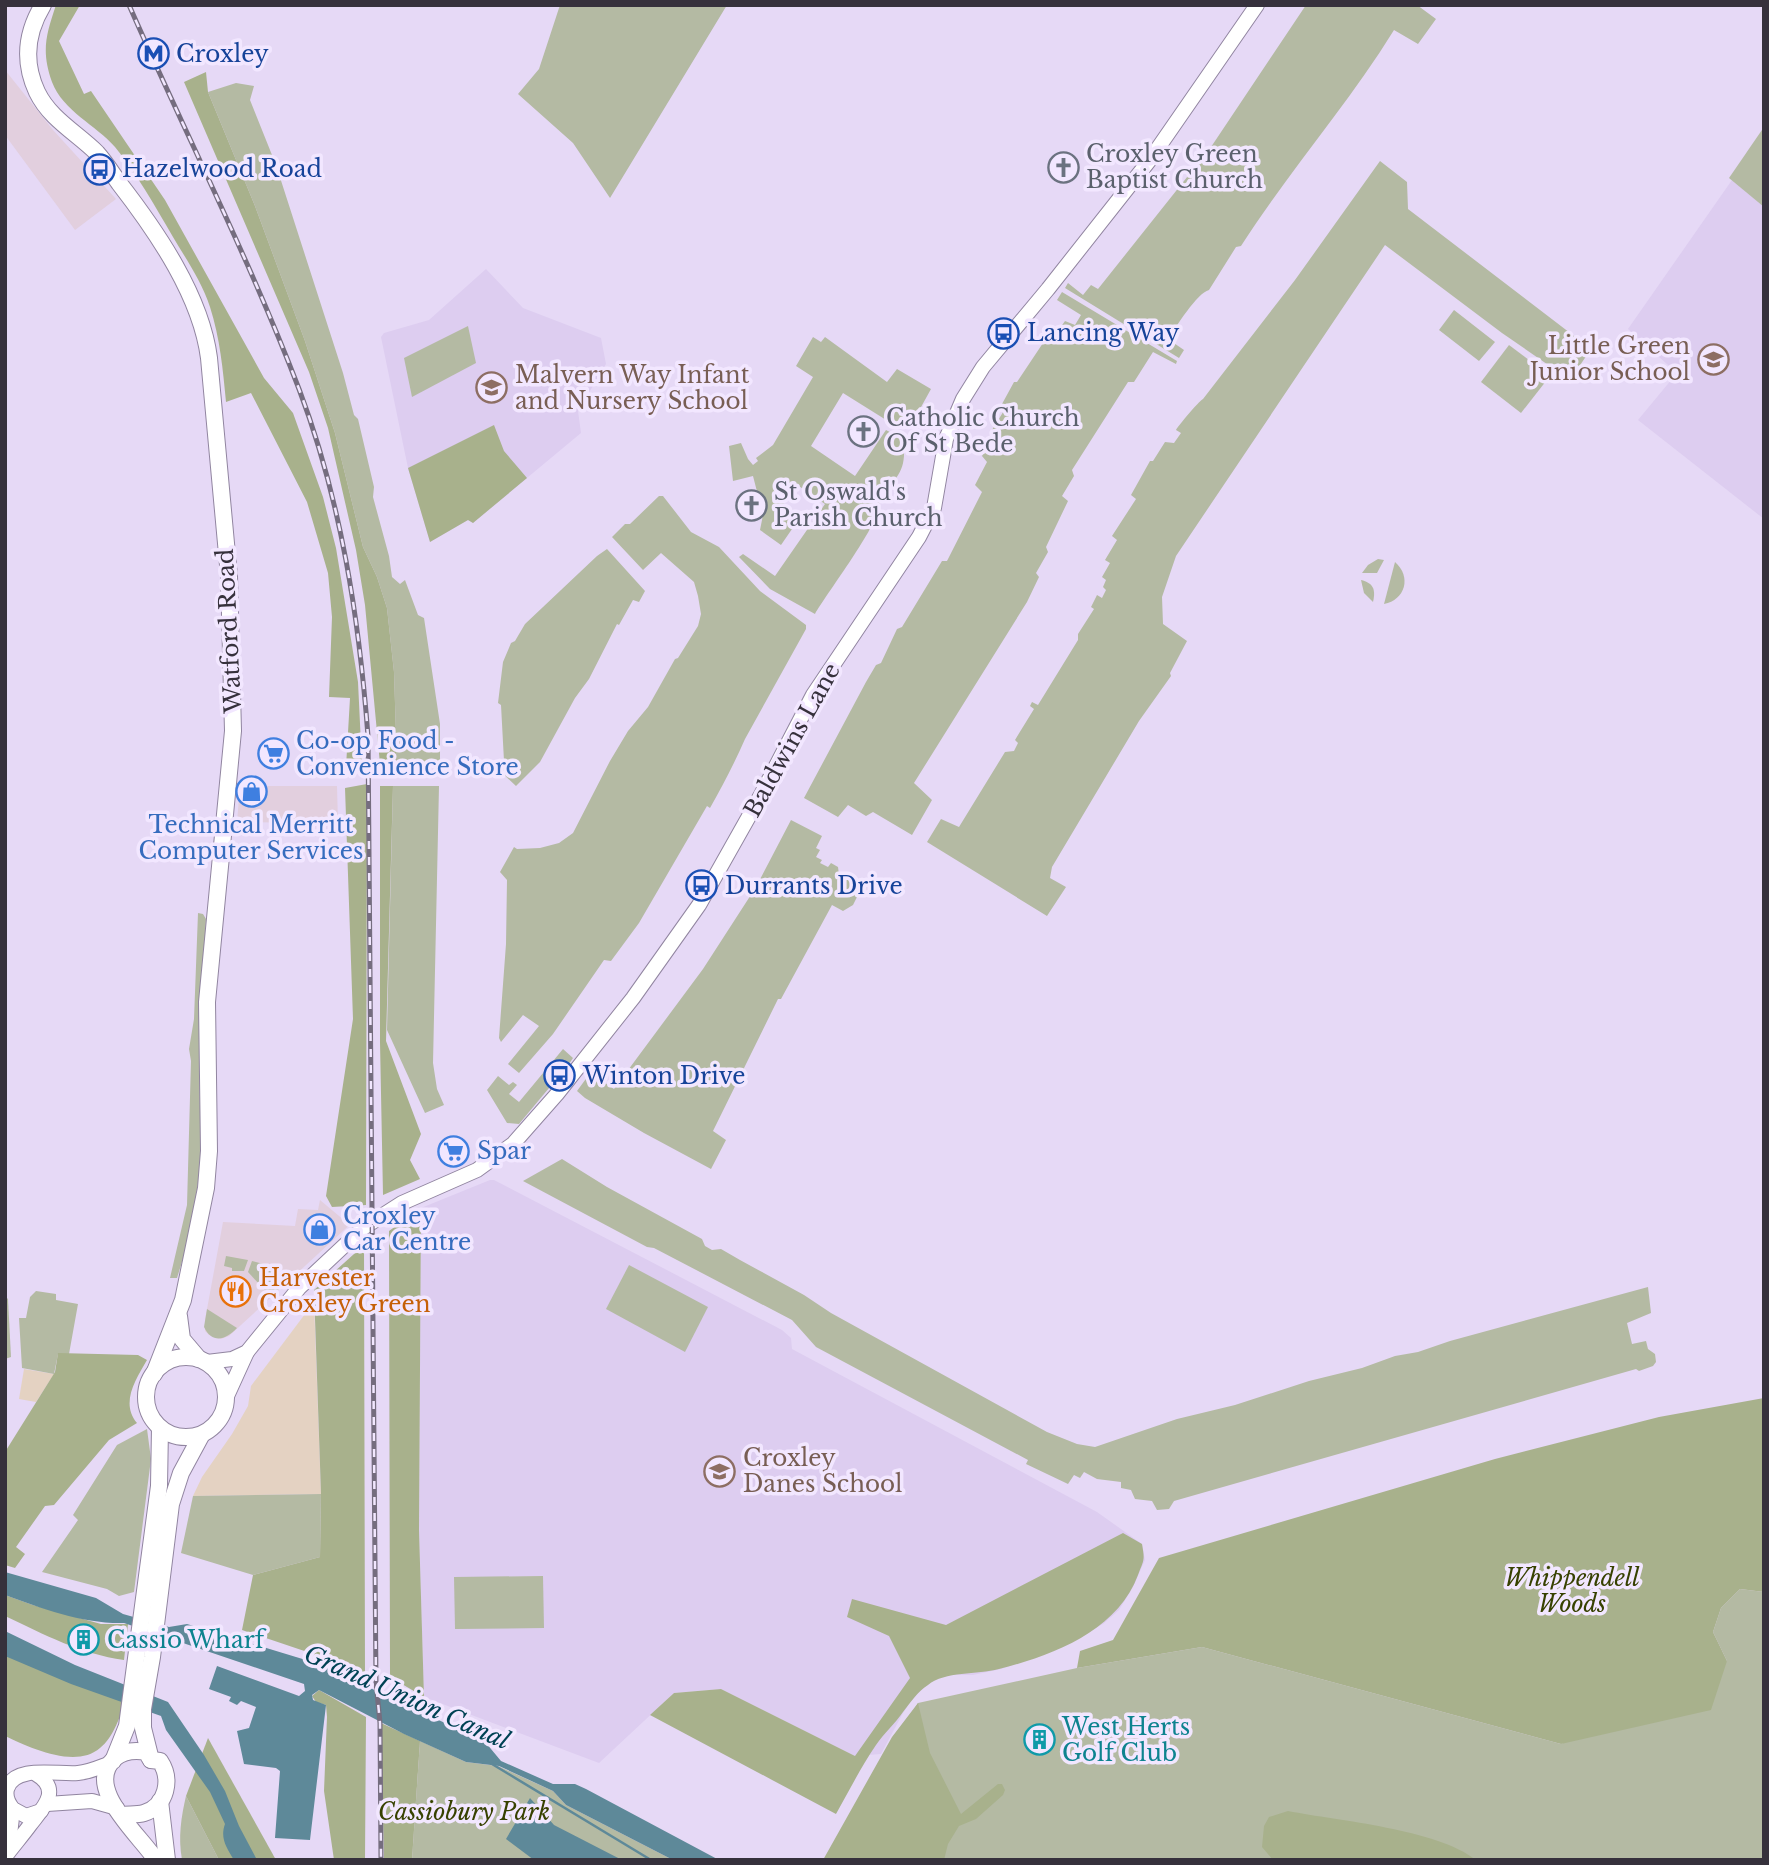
<svg xmlns="http://www.w3.org/2000/svg" width="1769" height="1865" viewBox="0 0 1769 1865" font-family="'Libre Baskerville',serif">
	<style>
		.commercial { fill: #e2cfde }
		.industrial { fill: #e4d2c2 }
		.built { fill: #ddcdf0 }
		.green { fill: #b4baa3 }
		.forest { fill: #a8b18c }
		.water { fill: #5e8999 }
		.lines { fill: none; stroke-linecap: round; stroke-linejoin: round }
		.stream { stroke: #5e8999; stroke-width: 2.5 }
		.secondary-casing { stroke: #9185a0; stroke-width: 16 }
		.primary-casing { stroke: #9185a0; stroke-width: 18 }
		.secondary { stroke: #fff; stroke-width: 14 }
		.primary { stroke: #fff; stroke-width: 16 }
		.rail-casing { stroke: #756d7f; stroke-width: 5 }
		.rail { stroke: #f2e7ff; stroke-width: 2.5; stroke-dasharray: 8; stroke-linecap: butt }
		.labels { text-anchor: middle; dominant-baseline: central; stroke-width: 7; stroke-linejoin: round; paint-order: stroke }
		.transit-label { font-size: 23px; fill: #164399; stroke: #f2e7ff; text-anchor: start }
		.worship-label { font-size: 23px; fill: #5b616d; stroke: #f2e7ff; text-anchor: start }
		.education-label { font-size: 23px; fill: #785e54; stroke: #f2e7ff; text-anchor: start }
		.street-label { font-size: 23px; fill: #36313c; stroke: #f2e7ff }
		.shop-label { font-size: 23px; fill: #366cbe; stroke: #f2e7ff; text-anchor: start }
		.food-label { font-size: 23px; fill: #c56008; stroke: #f2e7ff; text-anchor: start }
		.park-label { font-size: 23px; font-style: italic; fill: #374101; stroke: #f2e7ff }
		.culture-label { font-size: 23px; fill: #0d838f; stroke: #f2e7ff; text-anchor: start }
		.water-label { font-size: 24px; font-style: italic; fill: #004254; stroke: #f2e7ff }
	</style>
	<rect width="100%" height="100%" fill="#e6d9f6"/>
	<!-- commercial -->
	<g class="commercial">
		<path d="M5,70L53,130L116,199L75,230L5,135Z"/>
		<path d="M240,786H337L338,823L237,822Z"/>
		<path d="M320,1200L345,1221L356,1219L229,1336L221,1339L209,1335L205,1331V1320L223,1222L295,1226L298,1209L318,1210Z"/>
	</g>
	<!-- industrial -->
	<g class="industrial">
		<path d="M314,1302L321,1494L193,1496L202,1477L232,1434L248,1406L251,1386Z"/>
		<path d="M24,1369L54,1374L36,1402L19,1399Z"/>
	</g>
	<!-- built -->
	<g class="built">
		<path d="M1732,180L1764,207V519L1638,420L1677,373L1628,329Z"/>
		<path d="M486,269L523,308L601,338L606,364L578,411L581,433L473,523L468,520L430,542L408,468L381,337L384,333L429,320Z"/>
		<path d="M490,1180H494L782,1330L791,1338L792,1349L1097,1512L1142,1544L1145,1560L1133,1587L1119,1610L1103,1624L1052,1651L1001,1669L973,1675H945L929,1683L913,1698L903,1713L881,1754L855,1756L721,1689L674,1693L599,1763L424,1697L419,1530L421,1208Z"/>
	</g>
	<!-- green -->
	<g class="green">
		<path d="M560,5H727L610,198L573,143L518,94L539,69Z"/>
		<path d="M1306,5H1417L1436,19L1418,44L1394,30C1347,106 1289,171 1241,246L1236,247L1209,290C1197,293 1176,327 1168,339L1184,350L1179,358L1065,288L1068,283L1083,295L1091,285L1098,289L1211,147Z"/>
		<path d="M236,83L254,86L250,100L276,165L343,373L354,415L358,419L374,487L373,497L389,556L392,577L400,584L405,580L418,615L424,618L440,724V764L397,765L394,672L387,608L377,577L363,547L335,433L305,341L255,206L208,92Z"/>
		<path d="M1764,127V207L1729,178Z"/>
		<path d="M1380,161L1407,182L1408,209L1591,349L1570,380L1502,333L1385,245L1176,556L1162,597L1163,624L1187,641L1170,673L1171,676L1139,721L1052,867L1050,878L1066,887L1047,916L927,842L941,819L959,827L1005,752L1014,751L1018,743L1015,740L1034,709L1030,706L1032,702L1038,705L1078,640V634L1094,609L1091,607L1097,595L1102,598L1106,590L1103,587L1106,580L1102,577L1110,563L1105,560L1117,540L1112,536L1136,499L1131,495L1150,461H1153L1165,442L1174,443L1181,433L1176,430C1179,425 1198,402 1203,399L1295,280Z"/>
		<path d="M1062,292L1177,361L1176,364L1153,352L1134,382H1128L1072,470L1074,476L1062,496L1068,501L1046,547L1048,552L1036,573L1039,577L1027,602L914,783L932,800L912,835L873,812L866,816L848,805L838,817L804,798L866,682L876,665L881,663L897,629L902,627L942,561H947L982,492L975,485L987,462L982,456L994,435L992,430L1005,409L1002,404L1014,382H1017L1045,340L1051,341L1065,321L1075,325L1081,315L1057,300Z"/>
		<path d="M1454,310L1495,342L1479,361L1439,330Z"/>
		<path d="M468,326L476,363L412,397L404,358Z"/>
		<path d="M813,337L821,342L825,337L887,382L897,369L931,389L910,427L891,423L843,393L811,446L855,476L886,430L903,439C908,474 895,475 880,502C882,521 827,593 815,614L770,589L739,557L743,554L775,576L825,504L793,482L780,501L801,516L781,545L760,530L763,515L753,476L733,481L729,446L741,443L748,459L753,465L758,461L756,458L773,445L813,377L796,366Z"/>
		<path d="M1509,345L1550,376L1521,413L1481,382Z"/>
		<path d="M659,496H663L691,532L719,547L760,591L806,625V629L745,739C735,762 723,785 710,808L707,806L639,923L611,961L604,960L553,1034L519,1073L508,1064L539,1026L523,1015L501,1042L499,1038L506,944L507,880L500,872L514,847L517,849L540,848L559,843L573,833L610,761L628,731L648,707L675,659L678,658L698,626L701,614L698,596L694,582L661,553L643,570L612,537L625,524H630Z"/>
		<path d="M607,549L645,591L639,602L633,600L619,625L617,624L589,679L575,698L540,762L516,786L500,771L504,761L501,705L498,703L503,662L511,643L515,641L525,624L597,556Z"/>
		<path d="M1378,559L1384,560L1377,573H1362L1368,565Z"/>
		<path d="M1395,562C1412,577 1405,600 1384,604Z"/>
		<path d="M1361,580C1373,583 1376,589 1373,602L1364,593Z"/>
		<path d="M393,786H439L433,1063L437,1089L444,1105L425,1113L387,1030Z"/>
		<path d="M791,820L822,836L816,848L820,850L816,857L822,860L820,863L828,867L831,863L838,867L839,875L845,878L847,877L862,887L853,905L843,911L832,905L781,999H778L713,1131L726,1140L711,1169L644,1133L585,1098L577,1091L588,1076L598,1078L614,1089L703,969L756,887Z"/>
		<path d="M198,913L203,914L206,919L199,1056L201,1163L190,1236L177,1278H170L187,1205L191,1061L189,1049L194,1019Z"/>
		<path d="M563,1049L573,1058L569,1064L519,1124L507,1123L487,1090L498,1076L509,1085L513,1082L517,1085L509,1094L519,1102Z"/>
		<path d="M562,1159L607,1187L702,1239L705,1246L712,1250L721,1249L740,1260L804,1295L831,1313L1047,1432L1077,1444L1095,1447L1177,1419L1235,1405L1309,1381L1362,1368L1395,1356L1418,1352L1450,1341L1648,1287L1651,1313L1627,1323L1632,1344L1646,1341L1648,1349L1655,1354L1656,1362L1653,1366L1639,1371L1636,1369L1174,1501L1169,1509L1157,1510L1152,1501L1135,1499L1131,1490L1121,1488V1482L1097,1479L1084,1472L1080,1478L1074,1475L1068,1484L1026,1464L1028,1460L816,1347L792,1320L654,1248L647,1247L523,1181Z"/>
		<path d="M226,1256L248,1260L244,1271H232V1268L224,1266Z"/>
		<path d="M252,1261L267,1265L285,1283L271,1297L248,1272Z"/>
		<path d="M629,1265L708,1307L685,1352L606,1309Z"/>
		<path d="M36,1291L56,1294V1300L78,1304L69,1354H58L54,1374L22,1368L19,1318H26L30,1297Z"/>
		<path d="M5,1296L8,1299L11,1357L5,1359Z"/>
		<path d="M207,1309L237,1328C226,1340 212,1344 204,1327Z"/>
		<path d="M147,1429L151,1459L134,1592L119,1596L107,1589L42,1572L78,1520L73,1515L117,1445Z"/>
		<path d="M321,1494L320,1557L253,1575L181,1553L193,1496Z"/>
		<path d="M543,1576L544,1628L455,1629L454,1577Z"/>
		<path d="M1740,1589L1764,1592V1860H826L918,1703L1077,1668L1202,1647L1561,1744L1727,1661L1713,1632L1721,1608Z"/>
		<path d="M420,1741L466,1762L498,1766L553,1791L566,1805L673,1860H412Z"/>
		<path d="M186,1796L219,1860H182C178,1837 181,1818 186,1796Z"/>
	</g>
	<!-- forest -->
	<g class="forest">
		<path d="M56,5H80L59,41L84,94L91,91L165,200L264,378L293,413L323,497L336,548L358,682L362,765L346,767L350,698L329,697L332,617L328,573L307,502L251,393L226,402C223,370 220,338 210,307C202,282 186,259 173,237C155,206 137,174 115,147C96,125 63,111 52,82C41,51 46,35 56,5Z"/>
		<path d="M206,72L208,92L255,206L305,341L335,433L363,547L377,577L387,608L394,672L397,765L380,764L365,605L356,550L328,428L309,372L184,82Z"/>
		<path d="M494,425L504,451L527,478L473,523L468,520L430,542L408,468Z"/>
		<path d="M367,784L366,1205L332,1207L326,1196L353,1019L345,788Z"/>
		<path d="M380,786H393L386,1041L421,1134L410,1160L420,1179L383,1195L380,1042Z"/>
		<path d="M421,1208L419,1530L424,1697L390,1677L389,1231Z"/>
		<path d="M364,1245L365,1675L331,1660L242,1630L253,1575L320,1557L321,1494L314,1290Z"/>
		<path d="M58,1353L138,1355L147,1360C136,1379 120,1403 137,1423L109,1440L54,1505L45,1506L16,1547L25,1554L15,1568L5,1565V1452L55,1372Z"/>
		<path d="M1764,1398V1592L1740,1589L1721,1608L1713,1632L1727,1661L1711,1710L1561,1744L1202,1647L1077,1668L1080,1651L1113,1640L1159,1558L1495,1459L1659,1417Z"/>
		<path d="M1123,1533L1142,1544C1145,1561 1144,1559 1138,1575C1117,1631 1054,1655 999,1669C977,1675 945,1671 928,1685C917,1692 911,1702 903,1712C895,1724 884,1733 876,1745C861,1767 849,1791 836,1814L650,1715L674,1693L721,1689L855,1756L910,1678L889,1636L847,1617L852,1599L946,1625Z"/>
		<path d="M5,1595L33,1605L101,1624H128L124,1660C81,1654 45,1635 5,1616Z"/>
		<path d="M5,1654L127,1699C120,1715 114,1737 100,1748C76,1769 30,1748 5,1736Z"/>
		<path d="M319,1690L366,1717L365,1860H334L324,1791L327,1717L326,1705L316,1702L312,1696Z"/>
		<path d="M918,1703L930,1753L961,1814L998,1784H1002L1005,1790L1003,1795L976,1819L959,1826L948,1844L944,1860H823L892,1737Z"/>
		<path d="M381,1723L420,1741L412,1860H384Z"/>
		<path d="M208,1738L276,1860H219L186,1796Z"/>
		<path d="M1288,1811C1339,1821 1437,1829 1476,1860H1273L1262,1847L1264,1826L1269,1817Z"/>
	</g>
	<!-- water -->
	<g class="water">
		<path d="M5,1572L96,1598L123,1614L169,1627L187,1624L319,1664L477,1738L486,1743L501,1761L553,1784H575L586,1789L719,1860H673L566,1805L553,1791L499,1766L466,1762L404,1734L319,1690L312,1695L313,1700L326,1705L310,1840L275,1838L280,1771L276,1768L244,1764L237,1731L249,1728L256,1707L241,1701L237,1705L229,1701L231,1697L209,1689L217,1666L299,1696L305,1691L304,1684L124,1623C83,1624 43,1609 5,1595Z"/>
		<path d="M5,1631L75,1665L168,1702L204,1755L225,1791L239,1826L257,1860H234C226,1847 220,1838 225,1824L210,1792L166,1730L161,1716L71,1684L5,1656Z"/>
		<path d="M530,1798L554,1825L622,1860H534L506,1839Z"/>
	</g>
	<g class="lines">
		<!-- stream -->
		<path class="stream" d="M492,1764L651,1860"/>
		<defs>
			<g id="secondary">
				<path d="M207,1362L232,1359L247,1352L299,1288L363,1228L402,1203L477,1170L513,1144L557,1094L633,998L699,905L761,795L813,695L919,537L934,508L946,439L963,399L983,367L1048,289L1149,161L1257,5"/>
				<path d="M227,1396L247,1352"/>
				<path d="M47,1804L92,1801L117,1808"/>
				<path d="M41,1811L26,1816L13,1809C8,1803 5,1797 7,1789C14,1764 58,1775 78,1773C90,1772 100,1767 111,1763"/>
				<path d="M8,1852L13,1809"/>
				<path d="M5,1857C13,1846 22,1836 30,1825C42,1809 63,1790 36,1774"/>
			</g>
			<g id="primary">
				<path d="M43,5C26,33 23,62 37,92C50,119 77,133 97,153C105,162 112,173 119,183C157,232 201,296 209,358L229,576L233,731L207,1002L209,1151L206,1188L183,1300L154,1374"/>
				<path d="M179,1316L182,1339L199,1359"/>
				<circle cx="186" cy="1397" r="40"/>
				<path d="M151,1760L143,1728V1709L152,1657L171,1504L181,1473L201,1436"/>
				<path d="M113,1761L127,1726L159,1486L160,1428"/>
				<path d="M160,1801L167,1860"/>
				<path d="M121,1815C129,1814 137,1815 144,1813C167,1806 172,1779 160,1761L151,1760L146,1752C135,1750 124,1751 115,1758C82,1787 140,1835 156,1860"/>
			</g>
		</defs>
		<!-- secondary casing -->
		<use href="#secondary" class="secondary-casing"/>
		<!-- primary casing -->
		<use href="#primary" class="primary-casing"/>
		<!-- secondary -->
		<use href="#secondary" class="secondary"/>
		<!-- primary -->
		<use href="#primary" class="primary"/>
		<defs>
			<path id="rail" d="M129,5C185,133 249,258 299,389C341,500 359,618 368,736L376,1682L380,1723L381,1860"/>
		</defs>
		<!-- rail casing -->
		<use href="#rail" class="rail-casing"/>
		<!-- rail -->
		<use href="#rail" class="rail"/>
	</g>
	<!-- icons -->
	<defs>
		<symbol id="metro-ring" viewBox="-11 -11 22 22"><circle r="9.5" fill="#f2e7ff" stroke="#1a4fb4" stroke-width="1.5"/><path d="M-5.5 5V-5H-3L0 0L3-5H5.5V5H3V-.5L0 4L-3-.5V5Z" fill="#1a4fb4"/></symbol>
		<symbol id="church-ring" viewBox="-11 -11 22 22"><circle r="9.5" fill="#f2e7ff" stroke="#6b7280" stroke-width="1.5"/><path d="M-1.2-6h2.4v3.5h3.3v2.4h-3.3V6h-2.4V-.1h-3.3v-2.4h3.3Z" fill="#6b7280"/></symbol>
		<symbol id="bus-ring" viewBox="-11 -11 22 22"><circle r="9.5" fill="#f2e7ff" stroke="#1a4fb4" stroke-width="1.5"/><path d="M-5-6H5V4H4V6H2V4H-2V6H-4V4H-5ZM-3.5-4V0h7V-4ZM-3.5 1.2v1.5H-2V1.2ZM2 1.2v1.5H3.5V1.2Z" fill="#1a4fb4"/></symbol>
		<symbol id="school-ring" viewBox="-11 -11 22 22"><circle r="9.5" fill="#f2e7ff" stroke="#8d6e63" stroke-width="1.5"/><path d="M0-5L7-2L0 1L-7-2ZM-4 1L0 2.5L4 1V4Q0 6-4 4Z" fill="#8d6e63"/></symbol>
		<symbol id="supermarket-ring" viewBox="-11 -11 22 22"><circle r="9.5" fill="#f2e7ff" stroke="#3f7fe0" stroke-width="1.5"/><path d="M-6-5.5h2.5l.6 2H6L4.5 2H-2.5L-4.4-4H-6ZM-1.5 3.2a1.3 1.3 0 1 0 .1 0ZM3 3.2a1.3 1.3 0 1 0 .1 0Z" fill="#3f7fe0"/></symbol>
		<symbol id="shop-ring" viewBox="-11 -11 22 22"><circle r="9.5" fill="#f2e7ff" stroke="#3f7fe0" stroke-width="1.5"/><path d="M-5-2.5h2.3a2.7 3.5 0 0 1 5.4 0H5L5.5 6h-11ZM-1.5-2.5h3a1.5 2.3 0 0 0-3 0Z" fill="#3f7fe0"/></symbol>
		<symbol id="restaurant-ring" viewBox="-11 -11 22 22"><circle r="9.5" fill="#f2e7ff" stroke="#e8710a" stroke-width="1.5"/><path d="M-5-6h1v4h1v-4h1v4h1v-4h1v5L-1.5 .5V6h-2V.5L-5-1ZM5-6V6H3V1.5H1.5Q1.5-4 5-6Z" fill="#e8710a"/></symbol>
		<symbol id="building-ring" viewBox="-11 -11 22 22"><circle r="9.5" fill="#f2e7ff" stroke="#0f9aa8" stroke-width="1.5"/><path d="M-4-6H4V6H1V3H-1V6H-4ZM-2.5-4.3h1.7v1.8h-1.7ZM.8-4.3h1.7v1.8H.8ZM-2.5-1h1.7V.8h-1.7ZM.8-1h1.7V.8H.8Z" fill="#0f9aa8"/></symbol>
	</defs>
	<g fill-rule="evenodd">
		<use href="#metro-ring" x="136" y="36" width="35" height="35"/>
		<use href="#church-ring" x="1046" y="150" width="35" height="35"/>
		<use href="#bus-ring" x="82" y="152" width="35" height="35"/>
		<use href="#bus-ring" x="986" y="316" width="35" height="35"/>
		<use href="#school-ring" x="1696" y="342" width="35" height="35"/>
		<use href="#school-ring" x="474" y="370" width="35" height="35"/>
		<use href="#church-ring" x="846" y="414" width="35" height="35"/>
		<use href="#church-ring" x="734" y="488" width="35" height="35"/>
		<use href="#supermarket-ring" x="256" y="736" width="35" height="35"/>
		<use href="#shop-ring" x="234" y="774" width="35" height="35"/>
		<use href="#bus-ring" x="684" y="868" width="35" height="35"/>
		<use href="#bus-ring" x="542" y="1058" width="35" height="35"/>
		<use href="#supermarket-ring" x="436" y="1134" width="35" height="35"/>
		<use href="#shop-ring" x="302" y="1212" width="35" height="35"/>
		<use href="#restaurant-ring" x="218" y="1274" width="35" height="35"/>
		<use href="#school-ring" x="702" y="1454" width="35" height="35"/>
		<use href="#building-ring" x="66" y="1622" width="35" height="35"/>
		<use href="#building-ring" x="1022" y="1722" width="35" height="35"/>
	</g>
	<g class="labels">
		<!-- transit labels -->
		<g class="transit-label">
			<text x="176" y="54">Croxley</text>
			<text x="122" y="169">Hazelwood Road</text>
			<text x="1027" y="333">Lancing Way</text>
			<text x="725" y="886">Durrants Drive</text>
			<text x="583" y="1076">Winton Drive</text>
		</g>
		<!-- worship labels -->
		<g class="worship-label">
			<text x="1086" y="154">Croxley Green<tspan x="1086" dy="26">Baptist Church</tspan></text>
			<text x="886" y="418">Catholic Church<tspan x="886" dy="26">Of St Bede</tspan></text>
			<text x="774" y="492">St Oswald's<tspan x="774" dy="26">Parish Church</tspan></text>
		</g>
		<!-- education labels -->
		<g class="education-label">
			<text x="1690" y="346" text-anchor="end">Little Green<tspan x="1690" dy="26">Junior School</tspan></text>
			<text x="515" y="375">Malvern Way Infant<tspan x="515" dy="26">and Nursery School</tspan></text>
			<text x="743" y="1458">Croxley<tspan x="743" dy="26">Danes School</tspan></text>
		</g>
		<!-- street labels -->
		<g class="street-label">
			<text transform="translate(229 631) rotate(-93)">Watford Road</text>
			<text transform="translate(792 740) rotate(-61)">Baldwins Lane</text>
		</g>
		<!-- shop labels -->
		<g class="shop-label">
			<text x="296" y="741">Co-op Food -<tspan x="296" dy="26">Convenience Store</tspan></text>
			<text x="251" y="825" text-anchor="middle">Technical Merritt<tspan x="251" dy="26">Computer Services</tspan></text>
			<text x="477" y="1151">Spar</text>
			<text x="343" y="1216">Croxley<tspan x="343" dy="26">Car Centre</tspan></text>
		</g>
		<!-- food labels -->
		<g class="food-label">
			<text x="259" y="1278">Harvester<tspan x="259" dy="26">Croxley Green</tspan></text>
		</g>
		<!-- park labels -->
		<g class="park-label">
			<text x="1572" y="1578">Whippendell<tspan x="1572" dy="26">Woods</tspan></text>
			<text x="464" y="1812">Cassiobury Park</text>
		</g>
		<!-- culture labels -->
		<g class="culture-label">
			<text x="107" y="1640">Cassio Wharf</text>
			<text x="1062" y="1727">West Herts<tspan x="1062" dy="26">Golf Club</tspan></text>
		</g>
		<!-- water labels -->
		<g class="water-label">
			<text transform="translate(407 1697) rotate(24)">Grand Union Canal</text>
		</g>
	</g>
	<!-- border -->
	<rect width="1769" height="1865" fill="none" stroke="#36313c" stroke-width="14"/>
</svg>
